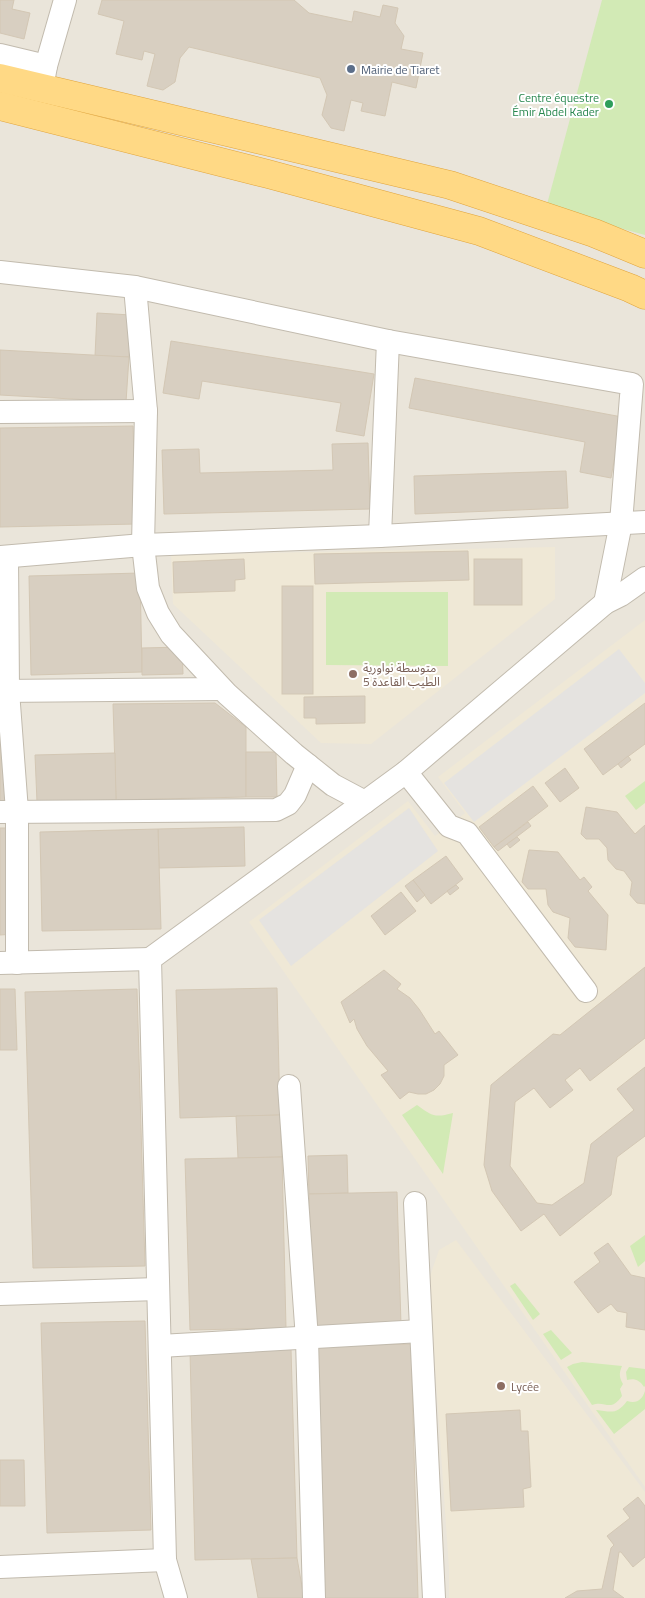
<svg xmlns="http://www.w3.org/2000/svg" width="645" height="1598" viewBox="0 0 645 1598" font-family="'Titillium Web','Noto Sans Arabic',sans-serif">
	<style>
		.residential { fill: #eae5da }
		.education { fill: #efe8d6 }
		.green { fill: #d2eab5 }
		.parking { fill: #e5e3e0 }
		.building { fill: #d8cfc1; stroke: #d3c7b4 }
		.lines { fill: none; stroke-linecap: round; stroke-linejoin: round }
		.minor-casing { stroke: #c2bbae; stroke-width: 24 }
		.trunk-casing { stroke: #e0a43c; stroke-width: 29 }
		.minor { stroke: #fff; stroke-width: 22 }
		.trunk { stroke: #ffd985; stroke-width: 28 }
		.service-dot { fill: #5c6f8a; stroke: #fff; stroke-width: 2 }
		.leisure-dot { fill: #2e9e5b; stroke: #fff; stroke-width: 2 }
		.education-dot { fill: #8d6e63; stroke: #fff; stroke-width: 2 }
		.labels { text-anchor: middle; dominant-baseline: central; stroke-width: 4; stroke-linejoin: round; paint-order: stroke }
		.service-label { font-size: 12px; fill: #4e5e75; stroke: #fff; text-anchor: start }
		.leisure-label { font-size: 12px; fill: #27864d; stroke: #fff; text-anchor: end }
		.education-label { font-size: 12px; fill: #785e54; stroke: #fff; text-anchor: start }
	</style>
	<rect width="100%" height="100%" fill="#f6f3ec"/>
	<!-- residential -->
	<rect class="residential" x="0" y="0" width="645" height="1598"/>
	<!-- education -->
	<g class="education">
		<path d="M555,547V599L371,744L321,743L173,604L171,555Z"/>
		<path d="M645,620V1487L249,922L408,801L435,836L449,826L465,813L438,777Z"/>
		<path d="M456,1240L645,1492V1598H449V1569L429,1279L439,1250Z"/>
	</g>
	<!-- green -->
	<g class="green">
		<path d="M602,0H645V235L546,208Z"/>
		<path d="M326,592H448V666L326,665Z"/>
		<path d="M645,781V803L636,810L625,796Z"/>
		<path d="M417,1105C432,1116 435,1118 453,1113L443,1174L402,1115Z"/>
		<path d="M645,1235V1261L638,1267L630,1246Z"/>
		<path d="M515,1283L540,1314L533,1320L510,1286Z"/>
		<path d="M551,1330L572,1353L561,1360L543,1334Z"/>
		<path d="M582,1362L622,1366C619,1373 619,1377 623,1384L620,1389L622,1396C610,1413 606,1400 592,1405L567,1367L573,1364Z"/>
		<path d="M629,1367L645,1369V1386L644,1387C640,1380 634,1378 627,1380L626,1372Z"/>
		<path d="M645,1391V1409L614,1434L596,1410C610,1411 616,1416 627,1401C637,1404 642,1400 645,1391Z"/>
	</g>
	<!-- parking -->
	<g class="parking">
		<path d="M619,649L645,683V693L474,822L444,783Z"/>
		<path d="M409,808L438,851L291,966L259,920Z"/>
	</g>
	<!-- building -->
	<g class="building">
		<path d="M0,0H14L12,9L30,13L24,39L0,33Z"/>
		<path d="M102,0H294L309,13L352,22L354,11L380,17L383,5L398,8L395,23L404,36L401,49L423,53L416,88L392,82L385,116L361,111L363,103L351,100L344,131L331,128L322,115L327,95L320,78L189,47L180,58L175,82L163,90L147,86L155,54L144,51L142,60L116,54L124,21L98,14Z"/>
		<path d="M97,313L131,315L129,357L95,356Z"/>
		<path d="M171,341L374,374L364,436L336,431L341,403L202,381L199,399L163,393Z"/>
		<path d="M0,350L129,357L126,402L0,395Z"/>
		<path d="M415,378L622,417L611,478L580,472L585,442L409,408Z"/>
		<path d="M133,426L136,524L0,527V428Z"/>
		<path d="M368,443L370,509L164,514L162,450L199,449L200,473L333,470L332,444Z"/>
		<path d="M566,471L568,508L415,514L414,476Z"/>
		<path d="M468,551L469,580L315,584L314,554Z"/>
		<path d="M244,559L245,579L235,580V591L174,593L173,562Z"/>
		<rect x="474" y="559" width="48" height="46"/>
		<path d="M140,573L142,672L31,675L29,576Z"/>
		<rect x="282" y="586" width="31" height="108"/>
		<path d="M182,647L183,674L142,675V648Z"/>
		<path d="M365,696V723L316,724V718H304V697Z"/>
		<path d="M215,703L246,727V797L116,800L113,704Z"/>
		<path d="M645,703V744L603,775L584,749Z"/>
		<path d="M0,706L7,802H0Z"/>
		<path d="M246,752H276L277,797H246Z"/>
		<path d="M115,753L116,800L37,802L35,755Z"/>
		<path d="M628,756L631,760L621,768L618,764Z"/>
		<path d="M565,768L579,788L560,802L545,783Z"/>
		<path d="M533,786L548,806L494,847L479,827Z"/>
		<path d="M586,807L617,812L635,834L645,825V904L637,903L630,895L632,882L624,871L616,869L608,860L607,848L599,839H586L581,834Z"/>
		<path d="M528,822L531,826L498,851L494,847Z"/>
		<path d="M244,827L245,866L159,868L158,829Z"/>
		<path d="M0,828H11L14,934L0,935Z"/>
		<path d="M158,829L161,929L42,931L40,832Z"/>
		<path d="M517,837L520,840L510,848L507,844Z"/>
		<path d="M529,850L558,852L580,880L584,877L592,887L588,891L608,915L606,950L575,947L568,938L570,918L553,912L548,905L546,889H528L522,882Z"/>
		<path d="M446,856L463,879L431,904L413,880Z"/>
		<path d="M413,880L425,895L417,902L405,886Z"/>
		<path d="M456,885L459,888L450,895L447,891Z"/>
		<path d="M401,892L416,911L385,935L371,916Z"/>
		<path d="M645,967V1038L590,1081L580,1068L565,1080L573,1090L550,1108L534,1088L515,1102L510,1166L537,1203L552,1205L584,1183L591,1144L634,1110L617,1089L645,1067V1136L617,1157L611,1195L560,1236L544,1214L521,1231L492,1191L484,1165L491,1085L553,1034L560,1035Z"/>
		<path d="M384,970L401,984L397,989L410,998L419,1009L435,1034L439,1031L458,1055L444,1065V1076L440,1084L434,1090L426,1094H418L409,1092L400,1099L381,1075L388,1071L367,1046L357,1029L354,1019L350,1023L341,1002Z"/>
		<path d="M277,988L280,1115L180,1118L176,990Z"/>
		<path d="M0,989H15L17,1050H0Z"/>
		<path d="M137,989L145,1266L33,1268L25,992Z"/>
		<path d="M280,1115L282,1157L238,1158L236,1116Z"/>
		<path d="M347,1155L348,1193L309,1194L308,1156Z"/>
		<path d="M282,1157L286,1328L190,1330L185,1159Z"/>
		<path d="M397,1192L401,1325L313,1327L309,1194Z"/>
		<path d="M608,1243L631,1275L645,1278V1330L626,1327L627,1313L617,1311L611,1304L598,1313L574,1282L600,1262L594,1253Z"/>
		<path d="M145,1321L151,1530L47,1533L41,1323Z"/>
		<path d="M411,1344L418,1598H325L318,1346Z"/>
		<path d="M291,1349L297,1558L195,1560L190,1351Z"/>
		<path d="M520,1410L521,1431H528L531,1487L523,1489L524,1507L451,1511L446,1414Z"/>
		<path d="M0,1460H24L25,1506H0Z"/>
		<path d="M638,1497L645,1506V1557L633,1567L621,1552H619L613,1590L624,1598H565L577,1591L602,1589L611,1548L614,1545L607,1536L630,1518L623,1509Z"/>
		<path d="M297,1558L304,1598H258L251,1559Z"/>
	</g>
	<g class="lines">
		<defs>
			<g id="minor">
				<path d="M0,55L46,66"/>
				<path d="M42,88L46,66L65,0"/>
				<path d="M0,272L135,287L388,341L632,384L621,523L605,603"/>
				<path d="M135,287L146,411L143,545L148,588L158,613L171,634L227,694L294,754L333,785L365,802"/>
				<path d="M0,412L146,411"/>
				<path d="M380,536L388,341"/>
				<path d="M0,557L143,545L380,536L645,522"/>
				<path d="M7,557L8,691L17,811V963"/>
				<path d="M0,691L222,689"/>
				<path d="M406,772L449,826L467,833L586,991"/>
				<path d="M0,812L276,810L288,804L295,795L308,765"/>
				<path d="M0,963L150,959"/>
				<path d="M289,1086L307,1339L314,1598"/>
				<path d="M415,1203L434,1598"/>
				<path d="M0,1294L158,1289"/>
				<path d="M160,1346L421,1331"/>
				<path d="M0,1567L165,1560"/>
				<path d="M176,1598L165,1560L150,959L406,772L605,603L621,595L645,578"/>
			</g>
			<g id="trunk">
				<path d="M0,78L450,185L594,233L645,254"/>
				<path d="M0,106L268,174L479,231L630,288L645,295"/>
			</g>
		</defs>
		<!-- minor casing -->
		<use href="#minor" class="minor-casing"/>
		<!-- trunk casing -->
		<use href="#trunk" class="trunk-casing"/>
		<!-- minor -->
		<use href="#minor" class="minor"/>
		<!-- trunk -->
		<use href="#trunk" class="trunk"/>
	</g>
	<!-- markers -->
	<circle class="service-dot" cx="351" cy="69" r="5"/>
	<circle class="leisure-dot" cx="609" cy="104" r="5"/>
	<g class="education-dot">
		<circle cx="353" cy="674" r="5"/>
		<circle cx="501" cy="1386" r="5"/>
	</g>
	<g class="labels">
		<!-- service labels -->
		<g class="service-label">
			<text x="361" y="69">Mairie de Tiaret</text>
		</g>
		<!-- leisure labels -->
		<g class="leisure-label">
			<text x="599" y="97">Centre équestre<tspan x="599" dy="14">Émir Abdel Kader</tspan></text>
		</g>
		<!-- education labels -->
		<g class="education-label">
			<text x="363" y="667">متوسطة نواورية<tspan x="363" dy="14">الطيب القاعدة 5</tspan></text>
			<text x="511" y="1386">Lycée</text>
		</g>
	</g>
</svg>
